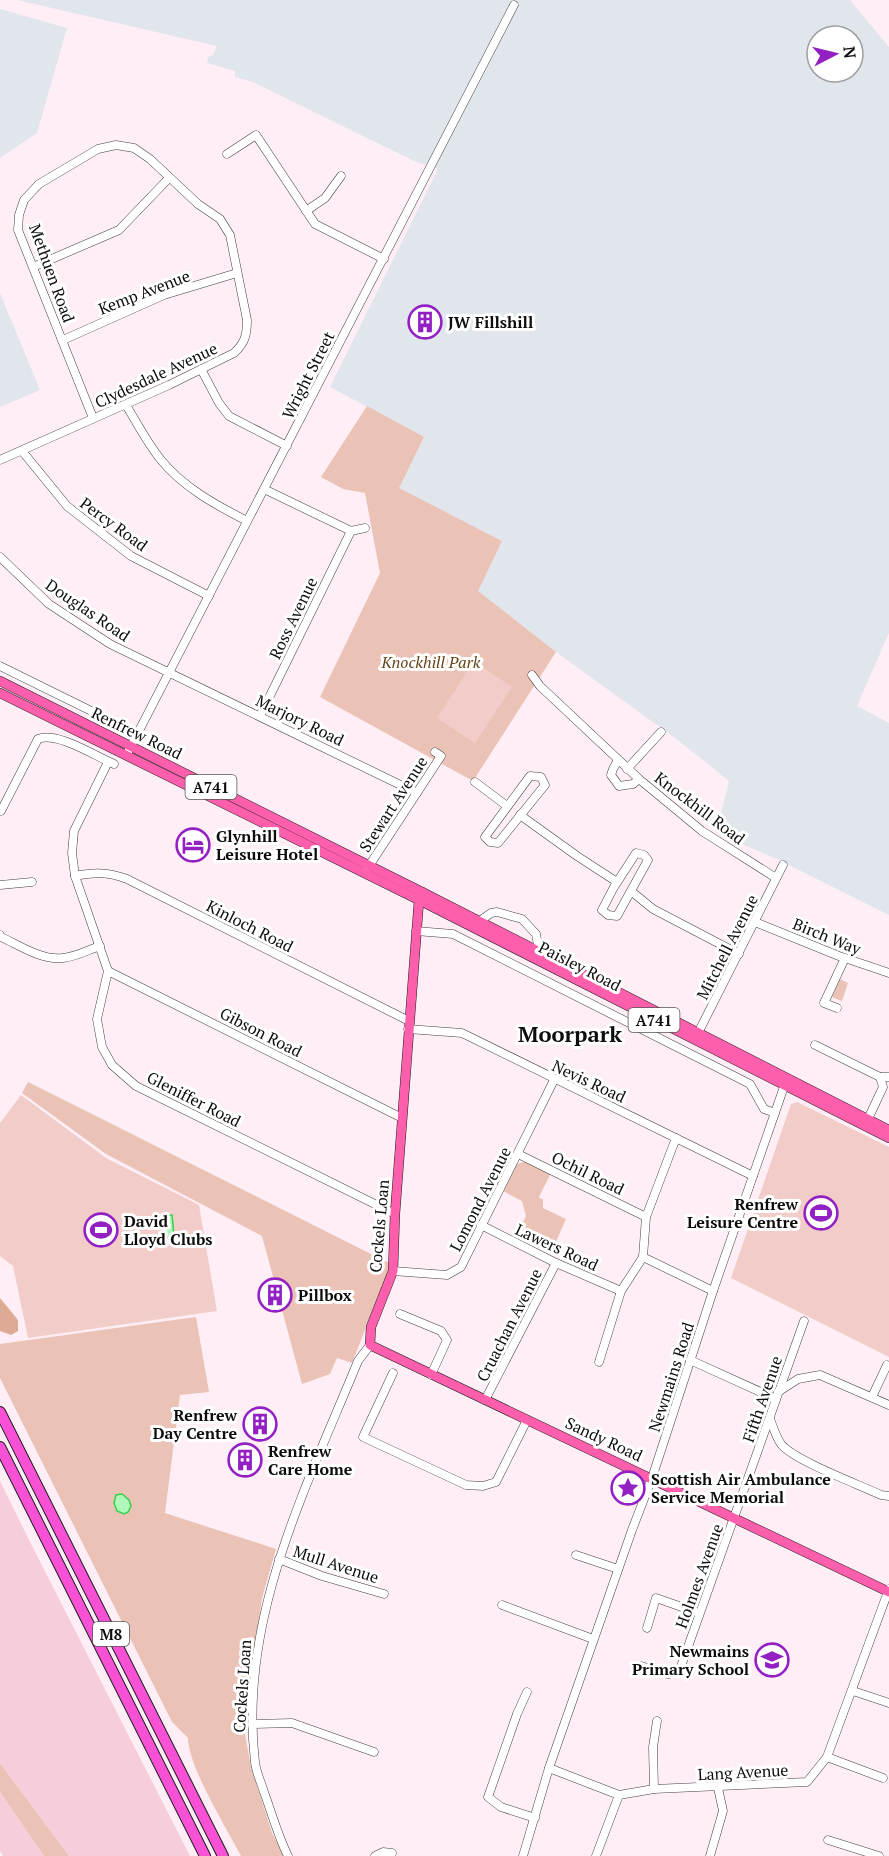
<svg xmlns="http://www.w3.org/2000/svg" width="889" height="1856" viewBox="0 0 889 1856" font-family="'PT Serif',serif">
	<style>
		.industrial { fill: #e1e5ec; fill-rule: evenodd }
		.farmland { fill: #f6cdda }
		.green { fill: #ebc2b6 }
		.forest { fill: #dcaa95 }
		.pitch { fill: #f2ccc8 }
		.water { fill: #b0f8ba; stroke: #35d24d; stroke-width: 1.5 }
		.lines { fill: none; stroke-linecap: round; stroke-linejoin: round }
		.minor-casing { stroke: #404040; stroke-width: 9 }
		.major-casing { stroke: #1e1e1e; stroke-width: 10 }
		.highway-casing { stroke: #1e1e1e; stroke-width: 12 }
		.minor { stroke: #fff; stroke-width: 8 }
		.major { stroke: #fd5fad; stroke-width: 9 }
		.highway { stroke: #f951d6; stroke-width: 10 }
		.labels { text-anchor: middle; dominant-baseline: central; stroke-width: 6; stroke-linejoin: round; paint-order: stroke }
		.shield { fill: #fff; stroke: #565656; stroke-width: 1.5 }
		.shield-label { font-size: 15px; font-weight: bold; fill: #0d0d0d }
		.street-label { font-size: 16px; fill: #0d0d0d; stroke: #fff }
		.poi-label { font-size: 16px; font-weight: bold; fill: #0d0d0d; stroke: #fff; text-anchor: start }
		.park-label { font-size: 16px; font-style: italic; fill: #68451b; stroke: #fff }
		.district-label { font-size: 22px; font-weight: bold; fill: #0d0d0d; stroke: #fff }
	</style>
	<rect width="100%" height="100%" fill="#ffeef5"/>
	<!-- industrial -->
	<g class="industrial">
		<path d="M17,0H850L889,47V633L857,706L889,723V915L777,859L716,833L729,781L679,741L556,652L477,591L502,541L398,488L424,437L330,387L438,169L414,161L253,82L235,77V71L207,63L208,57L213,55L217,46ZM817,36H853V72H817Z"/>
		<path d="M0,9L67,28L37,133L0,158Z"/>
		<path d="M0,293L40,390L0,407Z"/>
	</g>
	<!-- farmland -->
	<g class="farmland">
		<path d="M0,1481L30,1542L190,1856H69L0,1763Z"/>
		<path d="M0,1792L44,1856H3L0,1851Z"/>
	</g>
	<!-- green -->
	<g class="green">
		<path d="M367,406L424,437L399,488L502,541L478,591L556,652L473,781L320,697L380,573L365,493L343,489L321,477Z"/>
		<path d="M840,979L848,983L842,1001L832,997Z"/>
		<path d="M28,1082L391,1264L352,1363L337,1358L330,1374L302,1384L262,1236L106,1154L22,1093Z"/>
		<path d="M527,1161L551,1173L539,1197L541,1199H543V1208L566,1219L551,1253L516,1237L526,1216L522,1201L503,1191L514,1165Z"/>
		<path d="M196,1317L209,1392L180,1395L165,1513L276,1549L262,1598L244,1729L251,1767L272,1833L284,1856H241C227,1829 188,1766 188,1738L172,1722L0,1378V1344Z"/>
		<path d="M0,1763L69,1856H44L0,1792Z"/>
	</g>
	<!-- forest -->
	<path class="forest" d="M0,1298L18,1320V1331L11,1335L0,1331Z"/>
	<!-- pitch -->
	<g class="pitch">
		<path d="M474,661L512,687L475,743L437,718Z"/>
		<path d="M21,1095L106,1158L199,1205L217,1311L28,1338L13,1266L0,1256V1123Z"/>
		<path d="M797,1102L889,1147V1357L731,1278L791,1104Z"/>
	</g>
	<!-- water -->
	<g class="water">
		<path d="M172,1215L174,1236L166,1237L163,1216Z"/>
		<path d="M122,1494L129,1500L131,1506L128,1512L124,1514L117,1511L114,1503L116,1495Z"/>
	</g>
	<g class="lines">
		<defs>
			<g id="minor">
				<path d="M227,154L256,135L315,224L384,259"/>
				<path d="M306,211L325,198L341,176"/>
				<path d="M33,267L119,230L169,178"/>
				<path d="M63,340L164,295L237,273"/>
				<path d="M201,369L219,403L229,416L287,446"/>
				<path d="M126,405C137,423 147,443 161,460C184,488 216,505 247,521"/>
				<path d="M22,451L67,506L131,556L209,596"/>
				<path d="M0,460L169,385L234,353C245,343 247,335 247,320L230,235L220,219L198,204L150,159L134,148L116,145L98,149L39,184L24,200L19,215L18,230L93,418"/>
				<path d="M264,489L351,531L365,528"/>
				<path d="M0,557L49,604L110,644L417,793"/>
				<path d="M0,666L138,734"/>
				<path d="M532,675L540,686L639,779L702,831L776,878"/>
				<path d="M260,716L351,531"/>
				<path d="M128,752L514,5"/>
				<path d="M618,760L613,769L611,775L619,786L633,784L639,779"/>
				<path d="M108,762L74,831L72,853L75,876L108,971L97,1019L102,1047L112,1065L136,1086L395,1214"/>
				<path d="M627,769L661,732"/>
				<path d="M530,776L541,777L545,785L498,843L490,842L485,837Z"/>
				<path d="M475,782L507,806"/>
				<path d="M1,811L38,739C57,731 95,756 114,764"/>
				<path d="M520,815L577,856L617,882"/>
				<path d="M636,853L644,855L648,860L617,916L608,915L602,910L614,887Z"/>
				<path d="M367,869L441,756L435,752"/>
				<path d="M75,876C95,872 108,872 127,879L409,1021"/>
				<path d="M0,885L32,882"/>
				<path d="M631,891L653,909L739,954"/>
				<path d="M480,921L491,913L497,912L522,919L536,934L539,951"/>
				<path d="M755,922L839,956L889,973"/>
				<path d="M416,931L453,934L750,1084L764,1109L775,1113"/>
				<path d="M0,935L1,937C19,945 42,961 63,958C75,957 88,950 100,946"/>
				<path d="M108,971L402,1118"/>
				<path d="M837,1008L824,1003L845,958"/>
				<path d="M408,1029L462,1033L753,1176"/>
				<path d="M696,1037L783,865"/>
				<path d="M815,1045L880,1077H889"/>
				<path d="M868,1119L883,1087L880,1077"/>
				<path d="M518,1154L646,1217"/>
				<path d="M481,1225L556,1263L621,1291"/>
				<path d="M643,1257L713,1291"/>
				<path d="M393,1271L447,1275L461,1267L554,1080"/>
				<path d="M400,1314L441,1331L447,1340L431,1375"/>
				<path d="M690,1360L776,1399"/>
				<path d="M599,1362L621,1291L643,1257L646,1217L676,1138"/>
				<path d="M393,1373L363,1437L466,1485L483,1486L496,1482L527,1420"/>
				<path d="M778,1392L798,1379L820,1375L889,1405"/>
				<path d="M872,1397L887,1365"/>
				<path d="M485,1400L556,1263"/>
				<path d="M770,1419C773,1427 776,1437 781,1444C793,1460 860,1485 881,1495L889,1496"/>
				<path d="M576,1555L618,1569"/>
				<path d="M279,1559L322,1576L384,1594"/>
				<path d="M502,1605L593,1639"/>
				<path d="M647,1628L656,1598L699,1613"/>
				<path d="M641,1666L668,1674L679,1672L804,1321"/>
				<path d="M853,1691L889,1703"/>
				<path d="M527,1692L517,1714L488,1797L501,1807L535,1818"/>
				<path d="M252,1724L292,1723L374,1752"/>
				<path d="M827,1757L883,1778"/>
				<path d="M549,1768L619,1795L654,1789L807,1782L827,1757L889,1589"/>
				<path d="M654,1789L653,1747L657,1721"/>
				<path d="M828,1840L879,1856"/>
				<path d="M288,1856C278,1836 272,1814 264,1792C261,1782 256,1772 255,1762C238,1620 306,1488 358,1361L370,1345"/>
				<path d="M375,1856L383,1852L392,1853"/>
				<path d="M523,1856L549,1768L632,1530L652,1478L713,1291L786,1081"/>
				<path d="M596,1856L619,1795"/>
				<path d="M710,1856L723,1811L718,1788"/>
			</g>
			<g id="major">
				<path d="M0,681L422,892L889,1130"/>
				<path d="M0,693L419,900L889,1138"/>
				<path d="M422,892L419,900L395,1214L393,1271L371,1327L370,1345L889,1592"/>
			</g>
			<g id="highway">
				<path d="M0,1412L223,1856"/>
				<path d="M0,1447L205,1856"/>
			</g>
		</defs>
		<!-- minor casing -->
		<use href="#minor" class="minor-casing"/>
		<!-- major casing -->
		<use href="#major" class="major-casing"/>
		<!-- highway casing -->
		<use href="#highway" class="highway-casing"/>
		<!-- minor -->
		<use href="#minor" class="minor"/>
		<!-- major -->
		<use href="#major" class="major"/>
		<!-- highway -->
		<use href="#highway" class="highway"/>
	</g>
	<!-- icons -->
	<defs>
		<symbol id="building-ring" viewBox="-11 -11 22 22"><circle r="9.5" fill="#fff" stroke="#9320c3" stroke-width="1.5"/><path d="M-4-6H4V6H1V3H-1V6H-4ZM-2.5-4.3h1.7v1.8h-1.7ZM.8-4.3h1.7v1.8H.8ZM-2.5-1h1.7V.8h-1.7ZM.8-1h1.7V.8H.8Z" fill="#9320c3"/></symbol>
		<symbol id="hotel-ring" viewBox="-11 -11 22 22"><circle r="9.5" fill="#fff" stroke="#9320c3" stroke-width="1.5"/><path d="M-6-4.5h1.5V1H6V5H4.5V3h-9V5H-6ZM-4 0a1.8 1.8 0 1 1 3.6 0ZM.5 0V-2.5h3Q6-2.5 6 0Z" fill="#9320c3"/></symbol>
		<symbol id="stadium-ring" viewBox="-11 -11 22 22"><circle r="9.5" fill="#fff" stroke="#9320c3" stroke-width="1.5"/><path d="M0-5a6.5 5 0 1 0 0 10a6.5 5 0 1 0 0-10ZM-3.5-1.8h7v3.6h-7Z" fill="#9320c3"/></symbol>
		<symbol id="sight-ring" viewBox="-11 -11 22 22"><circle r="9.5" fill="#fff" stroke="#9320c3" stroke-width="1.5"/><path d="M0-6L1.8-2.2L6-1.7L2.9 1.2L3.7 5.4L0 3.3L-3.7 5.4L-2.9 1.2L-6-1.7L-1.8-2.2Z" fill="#9320c3"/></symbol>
		<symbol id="school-ring" viewBox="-11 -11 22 22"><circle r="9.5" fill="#fff" stroke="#9320c3" stroke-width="1.5"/><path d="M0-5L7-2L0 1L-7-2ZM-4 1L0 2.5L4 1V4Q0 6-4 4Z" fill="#9320c3"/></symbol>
	</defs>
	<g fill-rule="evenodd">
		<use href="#building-ring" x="406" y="303" width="38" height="38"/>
		<use href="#hotel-ring" x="174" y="826" width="38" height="38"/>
		<use href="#stadium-ring" x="802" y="1194" width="38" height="38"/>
		<use href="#stadium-ring" x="82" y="1211" width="38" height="38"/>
		<use href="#building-ring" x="256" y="1276" width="38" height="38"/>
		<use href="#building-ring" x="241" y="1405" width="38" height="38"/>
		<use href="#building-ring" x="226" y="1441" width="38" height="38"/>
		<use href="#sight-ring" x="609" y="1469" width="38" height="38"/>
		<use href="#school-ring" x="753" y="1641" width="38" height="38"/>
	</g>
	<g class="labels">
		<!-- shield labels -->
		<g class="shield">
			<rect x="185.5" y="775" width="51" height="24" rx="4.5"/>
			<rect x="628.5" y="1008" width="51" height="24" rx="4.5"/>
			<rect x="93" y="1622" width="36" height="24" rx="4.5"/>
		</g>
		<g class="shield-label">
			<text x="211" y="787">A741</text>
			<text x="654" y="1020">A741</text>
			<text x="111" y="1634">M8</text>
		</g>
		<!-- street labels -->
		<g class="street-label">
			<text transform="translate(52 273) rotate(70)">Methuen Road</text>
			<text transform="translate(144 292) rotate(-21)">Kemp Avenue</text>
			<text transform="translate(156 375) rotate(-25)">Clydesdale Avenue</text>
			<text transform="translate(308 375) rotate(-63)">Wright Street</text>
			<text transform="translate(114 524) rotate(36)">Percy Road</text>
			<text transform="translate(88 610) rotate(34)">Douglas Road</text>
			<text transform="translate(293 618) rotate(-64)">Ross Avenue</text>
			<text transform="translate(300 720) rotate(26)">Marjory Road</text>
			<text transform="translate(137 733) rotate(26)">Renfrew Road</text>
			<text transform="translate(393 804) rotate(-57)">Stewart Avenue</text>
			<text transform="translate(700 808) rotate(37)">Knockhill Road</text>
			<text transform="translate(250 926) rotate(27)">Kinloch Road</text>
			<text transform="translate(827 936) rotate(22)">Birch Way</text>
			<text transform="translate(727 947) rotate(-63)">Mitchell Avenue</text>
			<text transform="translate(580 966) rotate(27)">Paisley Road</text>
			<text transform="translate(261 1032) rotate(27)">Gibson Road</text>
			<text transform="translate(589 1081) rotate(25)">Nevis Road</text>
			<text transform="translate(194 1099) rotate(27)">Gleniffer Road</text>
			<text transform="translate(588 1173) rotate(26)">Ochil Road</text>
			<text transform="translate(480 1199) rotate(-63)">Lomond Avenue</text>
			<text transform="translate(379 1226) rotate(-85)">Cockels Loan</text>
			<text transform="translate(557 1247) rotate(25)">Lawers Road</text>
			<text transform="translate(509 1325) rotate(-63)">Cruachan Avenue</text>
			<text transform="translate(671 1377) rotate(-72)">Newmains Road</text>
			<text transform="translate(762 1399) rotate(-71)">Fifth Avenue</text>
			<text transform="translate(604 1439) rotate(25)">Sandy Road</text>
			<text transform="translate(336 1564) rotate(18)">Mull Avenue</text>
			<text transform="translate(699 1576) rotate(-70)">Holmes Avenue</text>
			<text transform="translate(242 1686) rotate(-86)">Cockels Loan</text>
			<text transform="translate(743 1772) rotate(-3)">Lang Avenue</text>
		</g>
		<!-- poi labels -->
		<g class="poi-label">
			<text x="448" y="322">JW Fillshill</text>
			<text x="216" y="836">Glynhill<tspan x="216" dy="18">Leisure Hotel</tspan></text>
			<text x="798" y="1204" text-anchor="end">Renfrew<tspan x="798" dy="18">Leisure Centre</tspan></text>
			<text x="124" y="1221">David<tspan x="124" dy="18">Lloyd Clubs</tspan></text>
			<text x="298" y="1295">Pillbox</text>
			<text x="237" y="1415" text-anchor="end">Renfrew<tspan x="237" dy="18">Day Centre</tspan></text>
			<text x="268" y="1451">Renfrew<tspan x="268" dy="18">Care Home</tspan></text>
			<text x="651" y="1479">Scottish Air Ambulance<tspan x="651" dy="18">Service Memorial</tspan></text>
			<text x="749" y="1651" text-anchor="end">Newmains<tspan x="749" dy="18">Primary School</tspan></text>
		</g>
		<!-- park labels -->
		<g class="park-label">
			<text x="431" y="662">Knockhill Park</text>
		</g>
		<!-- district labels -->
		<g class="district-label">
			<text x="570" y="1033">Moorpark</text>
		</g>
	</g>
	<!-- north arrow -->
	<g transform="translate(835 54) rotate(83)"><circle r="28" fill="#ffffff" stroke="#9e9e9e" stroke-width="1.5"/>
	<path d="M0-4.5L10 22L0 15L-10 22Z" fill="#9320c3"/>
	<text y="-9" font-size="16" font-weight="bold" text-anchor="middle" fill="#0d0d0d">N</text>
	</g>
</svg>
